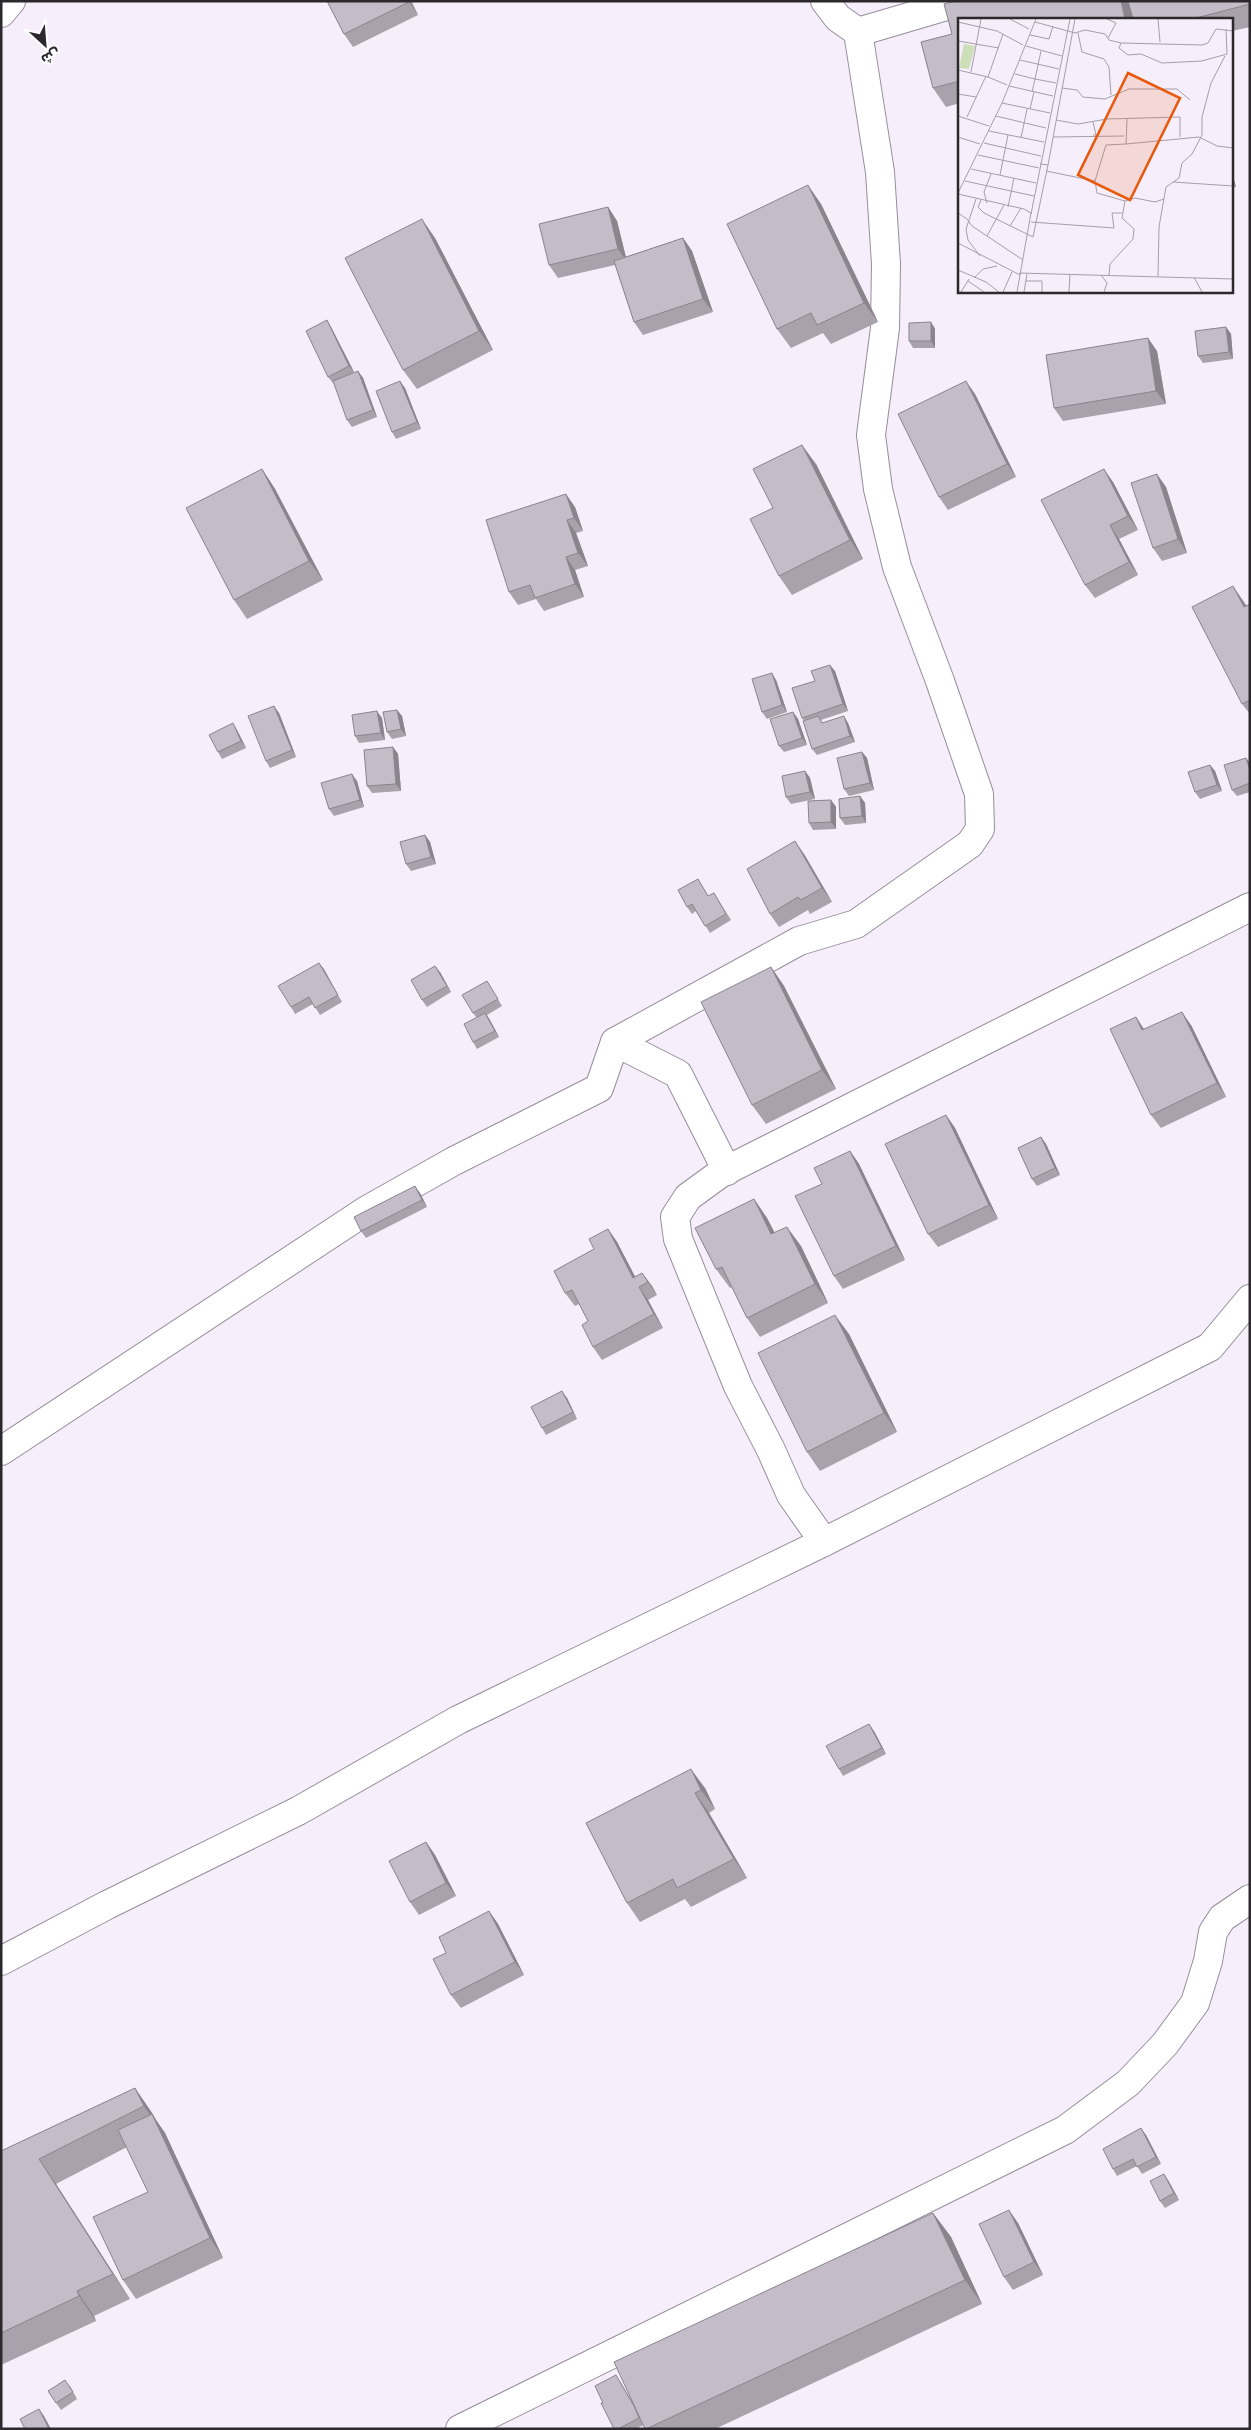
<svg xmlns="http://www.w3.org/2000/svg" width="1251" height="2430" viewBox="0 0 1251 2430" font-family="Jost,'Noto Sans Arabic',sans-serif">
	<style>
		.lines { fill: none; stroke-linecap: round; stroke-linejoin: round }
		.street-casing { stroke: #958e9a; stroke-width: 30 }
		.street { stroke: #fff; stroke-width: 28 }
		.wall { fill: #a9a2ad }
		.shaded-wall { fill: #89848d }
		.building { fill: #c4bcc9; stroke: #89848d }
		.inset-road { fill: none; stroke: #a59fa9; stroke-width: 1 }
		.view { fill: #e8590c; fill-opacity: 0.15; stroke: #e8590c; stroke-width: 2.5 }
		.inset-edge { fill: none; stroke: #2b292d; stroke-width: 2.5 }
	</style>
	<rect width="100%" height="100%" fill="#f6eefb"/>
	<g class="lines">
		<defs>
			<g id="street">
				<path d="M1,13L11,1"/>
				<path d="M858,32L963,1"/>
				<path d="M615,1042L799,941L856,924L970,844L980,829L979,794L940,681L897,567L878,489L871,435L885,328L886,264L880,172L858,32L838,18L825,1"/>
				<path d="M1,1451L367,1210L454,1161L599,1088L615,1042L678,1074L727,1171"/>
				<path d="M824,1542L791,1495L771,1450L738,1386L678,1239L675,1217L688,1197L721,1173L1250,907"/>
				<path d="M1,1961L107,1905L298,1811L458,1720L824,1542L1210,1347L1250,1299"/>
				<path d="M460,2429L1065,2130L1128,2083L1165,2044L1195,2003L1208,1961L1213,1932L1222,1918L1250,1899"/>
			</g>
		</defs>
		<!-- street casing -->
		<use href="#street" class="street-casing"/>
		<!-- street -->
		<use href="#street" class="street"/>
	</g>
	<!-- wall -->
	<g class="wall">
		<path d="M327,1H411L418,15L353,47L344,34Z"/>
		<path d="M956,1H1250V27L1232,31V19H960V103L946,107L933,88L921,42L952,34L944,4Z"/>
		<path d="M1232,173L1236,187L1232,188Z"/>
		<path d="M821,204L878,322L831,344L823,333L791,348L777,329Z"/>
		<path d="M608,207L617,221L626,257L683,238L692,251L713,312L643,335L634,322L615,265L558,278L549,265Z"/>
		<path d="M435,238L493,350L417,389L403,370Z"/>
		<path d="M327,320L331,327L354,372L350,375L358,371L363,378L377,417L352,427L347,420L334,383H333L328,377Z"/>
		<path d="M931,322L935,329V348H913L909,341Z"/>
		<path d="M1226,327L1231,334L1233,359L1203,363L1198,356Z"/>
		<path d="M1157,351L1166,404L1063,421L1054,408Z"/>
		<path d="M405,388L421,429L396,439L392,432Z"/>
		<path d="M975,394L1016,477L948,510L939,497Z"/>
		<path d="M816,464L863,559L792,595L779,576L773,508Z"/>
		<path d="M262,469L275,489L323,580L247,619L234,600Z"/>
		<path d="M1113,482L1138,530L1119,539L1138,575L1095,598L1085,585Z"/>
		<path d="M1166,487L1187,553L1162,561L1153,548Z"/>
		<path d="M575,507L583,531L576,533L588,566L575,570L584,597L544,611L536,599L518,605L509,592Z"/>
		<path d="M1250,604V714L1242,704Z"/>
		<path d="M835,671L848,711L821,720L823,723H848L855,742L817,755L812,749L804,721L802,718Z"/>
		<path d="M776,680L787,712L767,719L762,712Z"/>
		<path d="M397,710L402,716L406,736L392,739L387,732Z"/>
		<path d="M793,712L798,719L807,745L784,752L779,746Z"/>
		<path d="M279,713L296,757L270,768L266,761Z"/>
		<path d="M382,718L385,740L359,743L355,736Z"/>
		<path d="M237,730L246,748L222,759L218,752Z"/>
		<path d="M393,747L398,754L401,791L372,793L367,786Z"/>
		<path d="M862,752L867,758L874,790L849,796L844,789Z"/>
		<path d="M1246,758L1250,763V792L1237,796L1232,790Z"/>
		<path d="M1210,765L1215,771L1222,791L1200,799L1195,792Z"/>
		<path d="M805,771L810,778L815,799L791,804L786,797Z"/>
		<path d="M357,781L364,807L334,816L329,809Z"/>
		<path d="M860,796L865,803L866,823L845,825L840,818Z"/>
		<path d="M831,800L836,807V829L813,830L809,823Z"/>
		<path d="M425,835L430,842L436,864L411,871L406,864Z"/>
		<path d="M804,854L832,902L810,914L808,910L779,927L770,914Z"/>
		<path d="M698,879L708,896L714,893L731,920L710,933L696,911L692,914L687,907Z"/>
		<path d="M319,963L342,1002L320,1015L313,1004L295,1014L291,1007Z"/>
		<path d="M771,967L784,986L836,1089L766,1124L752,1105Z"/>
		<path d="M440,972L451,992L427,1007L422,1000Z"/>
		<path d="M487,981L502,1006L487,1015L499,1037L477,1049L473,1042L477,1018L473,1013Z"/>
		<path d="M1136,1017L1144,1029L1191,1025L1226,1097L1161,1128L1151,1115Z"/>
		<path d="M946,1115L955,1128L998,1219L938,1247L928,1234Z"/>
		<path d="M1041,1137L1046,1144L1060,1175L1037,1186L1032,1179Z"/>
		<path d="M850,1151L859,1164L905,1260L843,1289L834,1276L822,1184Z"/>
		<path d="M420,1193L427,1207L366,1238L361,1231Z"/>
		<path d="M754,1199L767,1218L775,1233L801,1246L828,1303L760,1337L747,1318L732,1287L730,1288L716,1269Z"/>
		<path d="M608,1229L617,1242L635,1277L642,1273L652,1286L657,1295L648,1300L663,1328L602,1360L593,1347L588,1321L579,1304L575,1306L565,1293Z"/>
		<path d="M849,1334L897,1432L820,1471L807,1452Z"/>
		<path d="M567,1398L577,1419L546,1435L542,1428Z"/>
		<path d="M874,1731L886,1754L843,1776L839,1769Z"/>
		<path d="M705,1788L715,1809L709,1813L747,1878L691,1907L685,1899L640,1922L627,1903L586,1823Z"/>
		<path d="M426,1842L435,1855L456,1896L419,1915L410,1902Z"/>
		<path d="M489,1911L498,1924L524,1975L461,2008L451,1995L446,1953Z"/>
		<path d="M135,2088L152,2113L156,2120L165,2133L223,2258L136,2299L123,2280L148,2192L127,2147L56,2184L130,2299L94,2316L96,2321L1,2365V2151Z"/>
		<path d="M1146,2135L1161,2164L1142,2174L1137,2166L1117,2176L1113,2169Z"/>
		<path d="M1168,2180L1179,2200L1165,2208L1160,2201Z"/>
		<path d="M933,2213L951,2237L982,2304L715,2429H645L643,2425L636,2429H614L603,2403L620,2381L631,2400Z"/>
		<path d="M1018,2223L1043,2275L1013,2290L1004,2277Z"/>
		<path d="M70,2386L77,2399L61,2410L48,2391Z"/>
	</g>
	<!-- shaded-wall -->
	<g class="shaded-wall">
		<path d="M409,1H411L418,15Z"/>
		<path d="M1121,1H1129L1134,19H1125Z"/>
		<path d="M1232,173L1236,187L1232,181Z"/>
		<path d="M808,185L821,204L878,322L864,303Z"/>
		<path d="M608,207L617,221L627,262L618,249Z"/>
		<path d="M422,219L435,238L493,350L479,331Z"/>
		<path d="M683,238L692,251L713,312L703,299Z"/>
		<path d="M327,320L331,327L354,372L349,366Z"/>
		<path d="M931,322L935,329V348L931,341Z"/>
		<path d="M1226,327L1231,334L1233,359L1229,352Z"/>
		<path d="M1148,338L1157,351L1166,404L1156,391Z"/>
		<path d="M358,371L363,378L377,417L373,410Z"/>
		<path d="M400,381L405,388L421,429L417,422Z"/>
		<path d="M966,381L975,394L1016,477L1007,464Z"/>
		<path d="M802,445L816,464L863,559L850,540Z"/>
		<path d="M262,469L275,489L323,580L309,561Z"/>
		<path d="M1104,469L1113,482L1138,530L1128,516Z"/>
		<path d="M1157,474L1166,487L1187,553L1178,539Z"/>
		<path d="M566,494L575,507L583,531L574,518Z"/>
		<path d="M567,520L576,533L588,566L578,553Z"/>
		<path d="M1110,525L1119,539L1138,575L1129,562Z"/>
		<path d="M566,557L575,570L584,597L575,584Z"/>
		<path d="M1233,586L1246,605L1250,612L1244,607Z"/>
		<path d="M830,665L835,671L848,711L843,704Z"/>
		<path d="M772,673L776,680L787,712L782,705Z"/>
		<path d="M274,706L279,713L296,757L292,750Z"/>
		<path d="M397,710L402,716L406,736L401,729Z"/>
		<path d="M377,711L382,718L385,740L381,733Z"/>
		<path d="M793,712L798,719L807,745L802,738Z"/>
		<path d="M844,716L848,723L855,742L850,736Z"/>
		<path d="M233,723L237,730L246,748L241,741Z"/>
		<path d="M393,747L398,754L401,791L396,784Z"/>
		<path d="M862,752L867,758L874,790L870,783Z"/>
		<path d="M1246,758L1250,763V770Z"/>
		<path d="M1210,765L1215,771L1222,791L1217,785Z"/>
		<path d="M805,771L810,778L815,799L810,792Z"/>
		<path d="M352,774L357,781L364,807L360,800Z"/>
		<path d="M860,796L865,803L866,823L862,816Z"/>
		<path d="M831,800L836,807V829L831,822Z"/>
		<path d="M425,835L430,842L436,864L431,857Z"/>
		<path d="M795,841L804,854L832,902L822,888Z"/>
		<path d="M319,963L324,969L342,1002L338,995Z"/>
		<path d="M435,966L440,972L451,992L447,986Z"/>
		<path d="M771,967L784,986L836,1089L822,1070Z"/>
		<path d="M1182,1012L1191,1025L1226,1097L1217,1083Z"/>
		<path d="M485,1013L490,1020L499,1037L495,1031Z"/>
		<path d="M1136,1017L1145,1031L1142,1030Z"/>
		<path d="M946,1115L955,1128L998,1219L989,1205Z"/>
		<path d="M1041,1137L1046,1144L1060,1175L1055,1168Z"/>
		<path d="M850,1151L859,1164L905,1260L896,1246Z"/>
		<path d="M415,1186L420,1193L427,1207L422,1200Z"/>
		<path d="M754,1199L767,1218L785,1254L771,1234Z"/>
		<path d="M787,1227L801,1246L828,1303L815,1284Z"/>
		<path d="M608,1229L617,1242L640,1286L633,1278Z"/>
		<path d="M642,1273L652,1286L657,1295L648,1282Z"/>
		<path d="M639,1287L648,1300L663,1328L654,1314Z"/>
		<path d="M835,1315L849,1334L897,1432L884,1413Z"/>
		<path d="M562,1391L567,1398L577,1419L573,1412Z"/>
		<path d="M869,1724L874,1731L886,1754L882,1748Z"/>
		<path d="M691,1769L705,1788L715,1809L701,1790Z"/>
		<path d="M695,1793L709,1813L747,1878L734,1859Z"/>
		<path d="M426,1842L435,1855L456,1896L446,1883Z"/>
		<path d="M489,1911L498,1924L524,1975L515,1962Z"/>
		<path d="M135,2088L152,2113L156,2120L165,2133L223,2258L210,2238L156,2124L144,2106Z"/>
		<path d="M1141,2128L1146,2135L1161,2164L1156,2157Z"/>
		<path d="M39,2159L56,2184L130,2299L113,2274Z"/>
		<path d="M1164,2174L1168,2180L1179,2200L1174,2193Z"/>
		<path d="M1009,2210L1018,2223L1043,2275L1034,2262Z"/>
		<path d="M933,2213L951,2237L982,2304L965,2280Z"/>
		<path d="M77,2291L94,2316L96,2321L79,2296Z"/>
		<path d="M39,2409L44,2416L51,2429H49Z"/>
	</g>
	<!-- building -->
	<g class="building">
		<path d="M327,1H409V2L344,34Z"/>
		<path d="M956,1H1121L1125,19H960V81L933,88L921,42L952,34L944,4Z"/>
		<path d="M1128,1H1250V4L1192,19H1133Z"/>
		<path d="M808,185L864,303L817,325L811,313L777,329L727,224Z"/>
		<path d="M608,207L618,249L549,265L539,224Z"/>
		<path d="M422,219L479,331L403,370L345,258Z"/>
		<path d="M683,238L703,299L634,322L614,261Z"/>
		<path d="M327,320L349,366L328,377L306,331Z"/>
		<path d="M931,322V341H909V323Z"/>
		<path d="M1226,327L1229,352L1198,356L1195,331Z"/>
		<path d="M1148,338L1156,391L1054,408L1046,355Z"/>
		<path d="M358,371L373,410L347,420L333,381Z"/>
		<path d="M400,381L417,422L392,432L376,391Z"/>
		<path d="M966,381L1007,464L939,497L898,414Z"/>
		<path d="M802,445L850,540L779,576L750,519L773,508L753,469Z"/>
		<path d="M262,469L309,561L234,600L186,508Z"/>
		<path d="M1104,469L1128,516L1110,525L1129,562L1085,585L1041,500Z"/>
		<path d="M1157,474L1178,539L1153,548L1131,483Z"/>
		<path d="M566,494L574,518L567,520L578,553L566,557L575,584L535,598L530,585L509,592L486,520Z"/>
		<path d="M1233,586L1244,607L1250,604V700L1242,704L1192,607Z"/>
		<path d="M830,665L843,704L802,718L792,688L815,681L811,671Z"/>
		<path d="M772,673L782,705L762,712L752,679Z"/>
		<path d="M274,706L292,750L266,761L248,716Z"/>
		<path d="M397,710L401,729L387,732L383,712Z"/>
		<path d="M377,711L381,733L355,736L352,715Z"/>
		<path d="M793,712L802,738L779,746L770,719Z"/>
		<path d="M818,716L822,723L844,716L850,736L812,749L803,721Z"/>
		<path d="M233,723L241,741L218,752L209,735Z"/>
		<path d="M393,747L396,784L367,786L364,750Z"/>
		<path d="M862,752L870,783L844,789L837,758Z"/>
		<path d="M1246,758L1250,770V783L1232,790L1224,765Z"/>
		<path d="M1210,765L1217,785L1195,792L1188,772Z"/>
		<path d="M805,771L810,792L786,797L782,776Z"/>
		<path d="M352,774L360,800L329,809L321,783Z"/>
		<path d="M860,796L862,816L840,818L839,799Z"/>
		<path d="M831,800V822L809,823L808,801Z"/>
		<path d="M425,835L431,857L406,864L400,842Z"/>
		<path d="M795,841L822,888L801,900L798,897L770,914L747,869Z"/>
		<path d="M698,879L708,896L714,893L726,914L705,926L692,904L687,907L678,890Z"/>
		<path d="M319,963L338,995L315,1008L309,997L291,1007L278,986Z"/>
		<path d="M435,966L447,986L422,1000L411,980Z"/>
		<path d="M771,967L822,1070L752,1105L701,1002Z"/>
		<path d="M487,981L498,999L473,1013L462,995Z"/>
		<path d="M1182,1012L1217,1083L1151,1115L1110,1029L1136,1017L1142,1030Z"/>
		<path d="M485,1013L495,1031L473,1042L464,1024Z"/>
		<path d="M946,1115L989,1205L928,1234L885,1144Z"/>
		<path d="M1041,1137L1055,1168L1032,1179L1018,1148Z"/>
		<path d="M850,1151L896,1246L834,1276L795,1196L822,1184L814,1168Z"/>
		<path d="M415,1186L422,1200L361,1231L354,1217Z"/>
		<path d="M754,1199L771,1234L787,1227L815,1284L747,1318L722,1267L716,1269L695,1228Z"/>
		<path d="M608,1229L633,1278L642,1273L648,1282L639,1287L654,1314L593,1347L582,1325L588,1321L572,1290L565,1293L554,1271L594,1249L589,1239Z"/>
		<path d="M835,1315L884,1413L807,1452L758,1353Z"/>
		<path d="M562,1391L573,1412L542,1428L531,1407Z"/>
		<path d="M869,1724L882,1748L839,1769L826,1746Z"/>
		<path d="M691,1769L701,1790L695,1793L734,1859L677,1888L673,1879L627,1903L586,1823Z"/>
		<path d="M426,1842L446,1883L410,1902L389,1861Z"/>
		<path d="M489,1911L515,1962L451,1995L433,1959L446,1953L439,1937Z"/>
		<path d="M135,2088L144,2106L39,2159L113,2274L77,2291L79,2296L1,2333V2151Z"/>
		<path d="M152,2114L210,2238L123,2280L93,2217L148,2192L118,2130Z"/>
		<path d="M1141,2128L1156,2157L1137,2167L1133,2159L1113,2169L1103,2149Z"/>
		<path d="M1164,2174L1174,2193L1160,2201L1150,2181Z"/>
		<path d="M1009,2210L1034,2262L1004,2277L979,2224Z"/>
		<path d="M933,2213L965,2280L646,2429H645L614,2362Z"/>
		<path d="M616,2375L634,2406L639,2418L618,2429H614L601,2403H603L595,2386Z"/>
		<path d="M65,2380L73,2392L56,2403L48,2391Z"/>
		<path d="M39,2409L49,2429H25L20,2419Z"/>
	</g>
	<!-- overview -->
	<g transform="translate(958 18)">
		<rect width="275" height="275" fill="#f6eefb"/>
		<path d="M6,26L17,28L11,51L1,50Z" fill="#ccdfb8"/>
		<path class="inset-road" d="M52,1L71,11M149,1L158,5L150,20M200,1L202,24M0,4L39,13L65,27M77,4L117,15L127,12L147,16L151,22L163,25L244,27L250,25L258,11L275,13M120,15L124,34L146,41L151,49L153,77M72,17L91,21L95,8M0,23L41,30M163,25L161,30L170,37L183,36L204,45L244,43L269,36L268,11M68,28L104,38M83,33L77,61L98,65M62,42L101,51M0,52L30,59L49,67M13,54L23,1M57,56L77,61L74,74M30,59L45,16M51,68L95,78M104,70L119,72L125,79L147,81L171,71H219L232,82M0,76L18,79M44,85L92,95M72,91L76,74M0,98L31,108M38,98L88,110M9,99L28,58M169,101L168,126L241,119L259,128L275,130M98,102L120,106L149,101L222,99V119M31,113L86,124M135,117H138L135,104M0,119L22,126M95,119L166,118M63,120L69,91M26,125L83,138M168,126L148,127L137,163L139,175L167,183L177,180L197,184L206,181M20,137L81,150M90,147L117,1M13,151L78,165M88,153L137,163M42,157L50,117M7,163L76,178M215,164L275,168M0,175L44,85L78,1M0,176L66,191L73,195L59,274M18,181L8,211L10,222L22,238M23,182L20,189L26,195L75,219L90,147L82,146M29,185L26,174L33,156M50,189L56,160M0,195L9,201L14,208L65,242M73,196L112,1M73,204L156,210L154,195H164M52,208L63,190M29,218L46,187M0,225L62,257M0,252L28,264L41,274M61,255L275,261M143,257L149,265L146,274M151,257L152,246L175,221L176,211L164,200L167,183M200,258L201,209L208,169L221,160L224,145L234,136L244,117V99L253,65L267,38M236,259L244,274M16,260L25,251L39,248M10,263L26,274M68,263H84V274M3,274L11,261M45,274L54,254M66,274L69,256M111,274L112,256"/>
		<path class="view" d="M170,55L222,80L172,182L120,157Z"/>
		<rect width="275" height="275" class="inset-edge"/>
	</g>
	<!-- border -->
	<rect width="1251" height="2430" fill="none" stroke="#2b292d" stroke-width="5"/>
	<!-- north arrow -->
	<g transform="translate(45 45) rotate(154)" stroke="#ffffff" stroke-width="4" paint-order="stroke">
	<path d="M0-4L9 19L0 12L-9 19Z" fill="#2b292d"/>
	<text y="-8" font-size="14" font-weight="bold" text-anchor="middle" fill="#2b292d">ش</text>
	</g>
</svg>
